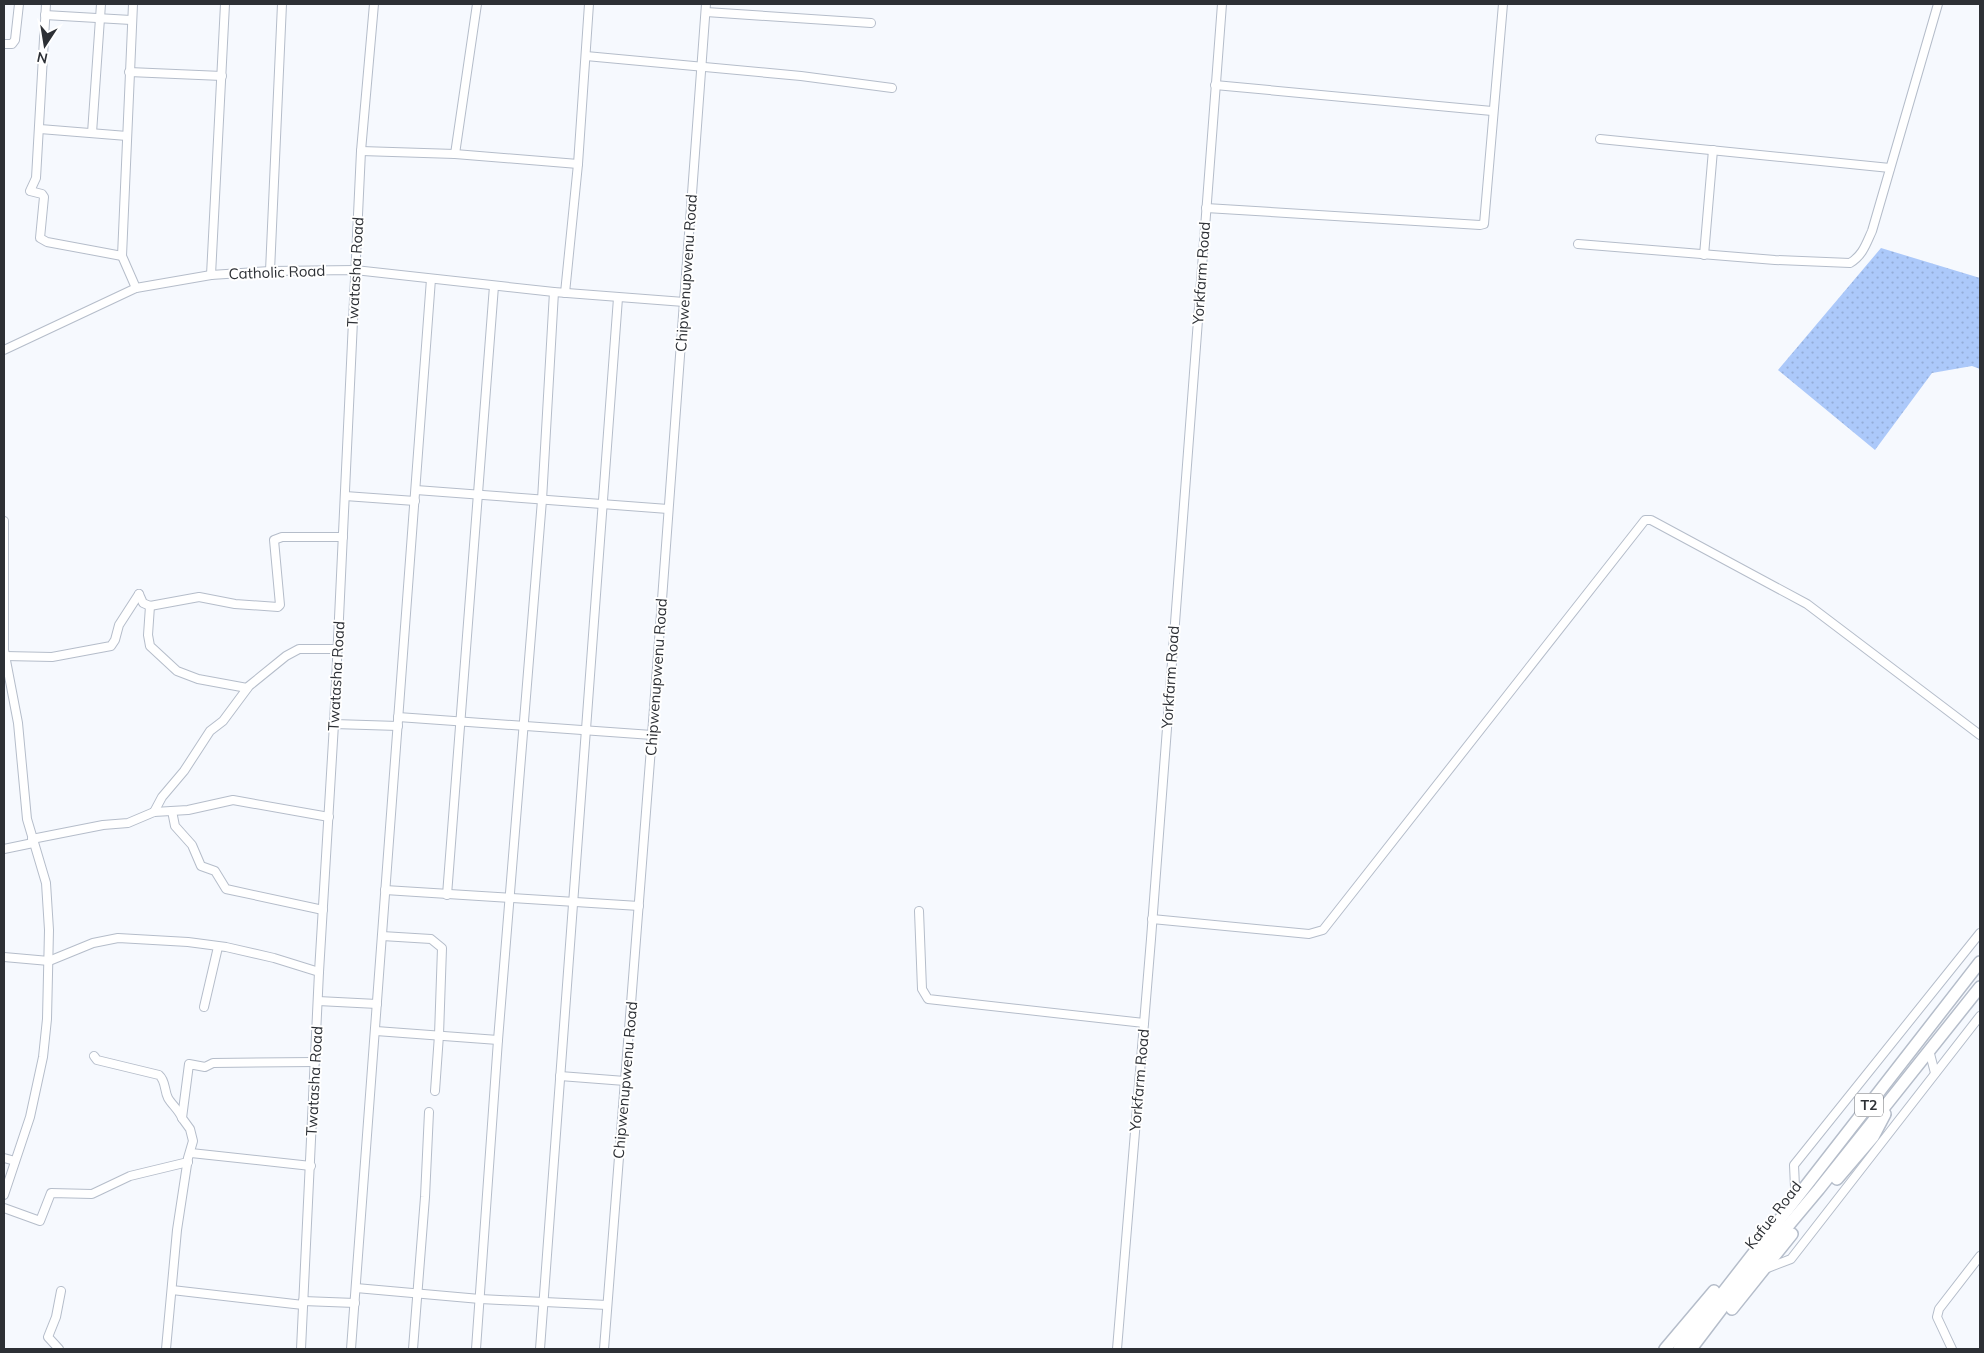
<svg xmlns="http://www.w3.org/2000/svg" width="1984" height="1353" viewBox="0 0 1984 1353" font-family="Mulish,sans-serif">
	<style>
		.grass { fill: url(#grass-dots) }
		.lines { fill: none; stroke-linecap: round; stroke-linejoin: round }
		.minor-casing { stroke: #b5bdca; stroke-width: 10 }
		.primary-casing { stroke: #b5bdca; stroke-width: 14 }
		.minor { stroke: #fff; stroke-width: 8 }
		.primary { stroke: #fff; stroke-width: 11 }
		.labels { text-anchor: middle; dominant-baseline: central; stroke-width: 4; stroke-linejoin: round; paint-order: stroke }
		.shield { fill: #fff; stroke: #6c6e72; stroke-width: 1 }
		.shield-label { font-size: 14px; font-weight: bold; fill: #2d3035 }
		.street-label { font-size: 15px; fill: #2d3035; stroke: #fff }
	</style>
	<defs>
		<pattern id="grass-dots" width="8" height="8" patternUnits="userSpaceOnUse" patternTransform="scale(1.25)"><rect width="8" height="8" fill="#acc9fa"/><path d="M2 2h.1M6 6h.1" fill="none" stroke="#94add7" stroke-width="1.8" stroke-linecap="round"/></pattern>
	</defs>
	<rect width="100%" height="100%" fill="#f6f9fe"/>
	<!-- grass -->
	<path class="grass" d="M1881,248L1980,278V369L1972,366L1932,373L1875,450L1778,370Z"/>
	<g class="lines">
		<defs>
			<g id="minor">
				<path d="M46,4L36,178L30,191L42,194L44,197L40,238L47,242L122,256"/>
				<path d="M133,4L122,256L136,288"/>
				<path d="M706,12L871,23"/>
				<path d="M45,15L131,20"/>
				<path d="M4,44H12L15,40L19,4"/>
				<path d="M586,56L801,76L892,88"/>
				<path d="M129,72L222,76"/>
				<path d="M1215,85L1492,111"/>
				<path d="M40,129L127,136"/>
				<path d="M92,133L101,4"/>
				<path d="M1600,139L1890,168"/>
				<path d="M361,151L455,154L578,164"/>
				<path d="M455,154L477,4"/>
				<path d="M1206,208L1480,225L1484,224L1503,4"/>
				<path d="M1578,244L1775,260L1850,263C1863,255 1866,244 1872,231L1938,4"/>
				<path d="M1704,255L1713,150"/>
				<path d="M270,271L282,4"/>
				<path d="M211,275L225,4"/>
				<path d="M565,293L578,164L589,4"/>
				<path d="M4,350L136,288L211,275L270,271L355,270L554,292L684,302"/>
				<path d="M416,490L668,509"/>
				<path d="M345,496L415,501"/>
				<path d="M4,521V594"/>
				<path d="M4,594V650L18,723L27,819L46,883L49,930L47,1019L43,1057L30,1117L4,1195"/>
				<path d="M139,594L143,603L150,606L199,597L235,604L278,607L280,605L274,540L282,537H343"/>
				<path d="M150,606L148,635L150,646L177,671L198,679L247,688"/>
				<path d="M5,656L52,657L111,646L115,640L119,625L139,594"/>
				<path d="M398,717L652,735"/>
				<path d="M334,724L398,726"/>
				<path d="M172,811L175,826L192,845L201,866L215,871L226,889L323,910"/>
				<path d="M154,812L162,797L184,771L210,731L223,721L249,686L286,656L299,649H338"/>
				<path d="M32,839L103,825L128,823L154,812L188,810L233,800L329,817"/>
				<path d="M4,849L33,843"/>
				<path d="M385,890L639,906"/>
				<path d="M447,895L494,286"/>
				<path d="M919,911L922,989L928,999L1144,1023"/>
				<path d="M1152,919L1309,934L1323,930L1645,520H1651L1807,604L1980,735"/>
				<path d="M382,936L431,939L442,948L439,1035L435,1091"/>
				<path d="M4,957L49,961L93,943L118,938L188,942L226,947L274,958L319,972"/>
				<path d="M318,1001L377,1004"/>
				<path d="M204,1007L218,947"/>
				<path d="M376,1031L498,1040"/>
				<path d="M1929,1050L1935,1073"/>
				<path d="M94,1056L97,1060L159,1075C166,1081 164,1090 168,1098C172,1105 179,1110 182,1118"/>
				<path d="M560,1076L625,1081"/>
				<path d="M191,1153L311,1166"/>
				<path d="M4,1158L15,1161"/>
				<path d="M1795,1187L1794,1165L1980,933"/>
				<path d="M4,1208L40,1221L51,1193L92,1194L130,1176L188,1162"/>
				<path d="M1765,1269L1791,1259L1980,1016"/>
				<path d="M356,1288L480,1299L607,1305"/>
				<path d="M172,1290L303,1305"/>
				<path d="M303,1301L355,1303"/>
				<path d="M59,1349L48,1337L56,1317L61,1291"/>
				<path d="M166,1349L177,1230L188,1158L193,1141L190,1129L182,1118L189,1064L205,1067L213,1063L315,1062"/>
				<path d="M301,1349L319,972L334,724L361,151L374,4"/>
				<path d="M351,1349L431,279"/>
				<path d="M413,1349L425,1197L429,1112"/>
				<path d="M476,1349L498,1040L542,500L554,292"/>
				<path d="M540,1349L618,298"/>
				<path d="M604,1349L652,735L706,4"/>
				<path d="M1117,1349L1151,939L1222,4"/>
				<path d="M1952,1349L1937,1317L1939,1309L1980,1256"/>
			</g>
			<g id="primary">
				<path d="M1837,1179L1873,1137L1885,1114"/>
				<path d="M1732,1309L1792,1234"/>
				<path d="M1665,1349L1714,1291"/>
				<path d="M1679,1349L1980,962"/>
				<path d="M1691,1349L1751,1270L1819,1189L1980,987"/>
			</g>
		</defs>
		<!-- minor casing -->
		<use href="#minor" class="minor-casing"/>
		<!-- primary casing -->
		<use href="#primary" class="primary-casing"/>
		<!-- minor -->
		<use href="#minor" class="minor"/>
		<!-- primary -->
		<use href="#primary" class="primary"/>
	</g>
	<g class="labels">
		<!-- shield labels -->
		<rect class="shield" x="1855" y="1093.5" width="28" height="23" rx="4"/>
		<g class="shield-label">
			<text x="1869" y="1105">T2</text>
		</g>
		<!-- street labels -->
		<g class="street-label">
			<text transform="translate(277 272) rotate(-2)">Catholic Road</text>
			<text transform="translate(355 272) rotate(-87)">Twatasha Road</text>
			<text transform="translate(686 273) rotate(-86)">Chipwenupwenu Road</text>
			<text transform="translate(1201 273) rotate(-86)">Yorkfarm Road</text>
			<text transform="translate(336 676) rotate(-87)">Twatasha Road</text>
			<text transform="translate(656 677) rotate(-86)">Chipwenupwenu Road</text>
			<text transform="translate(1170 677) rotate(-86)">Yorkfarm Road</text>
			<text transform="translate(625 1080) rotate(-85)">Chipwenupwenu Road</text>
			<text transform="translate(1139 1080) rotate(-85)">Yorkfarm Road</text>
			<text transform="translate(314 1081) rotate(-87)">Twatasha Road</text>
			<text transform="translate(1773 1215) rotate(-52)">Kafue Road</text>
		</g>
	</g>
	<!-- border -->
	<rect width="1984" height="1353" fill="none" stroke="#2d3035" stroke-width="10"/>
	<!-- north arrow -->
	<g transform="translate(45 45) rotate(192)" stroke="#ffffff" stroke-width="4" paint-order="stroke">
	<path d="M0-4L9 19L0 12L-9 19Z" fill="#2d3035"/>
	<text y="-8" font-size="14" font-weight="bold" text-anchor="middle" fill="#2d3035">N</text>
	</g>
</svg>
